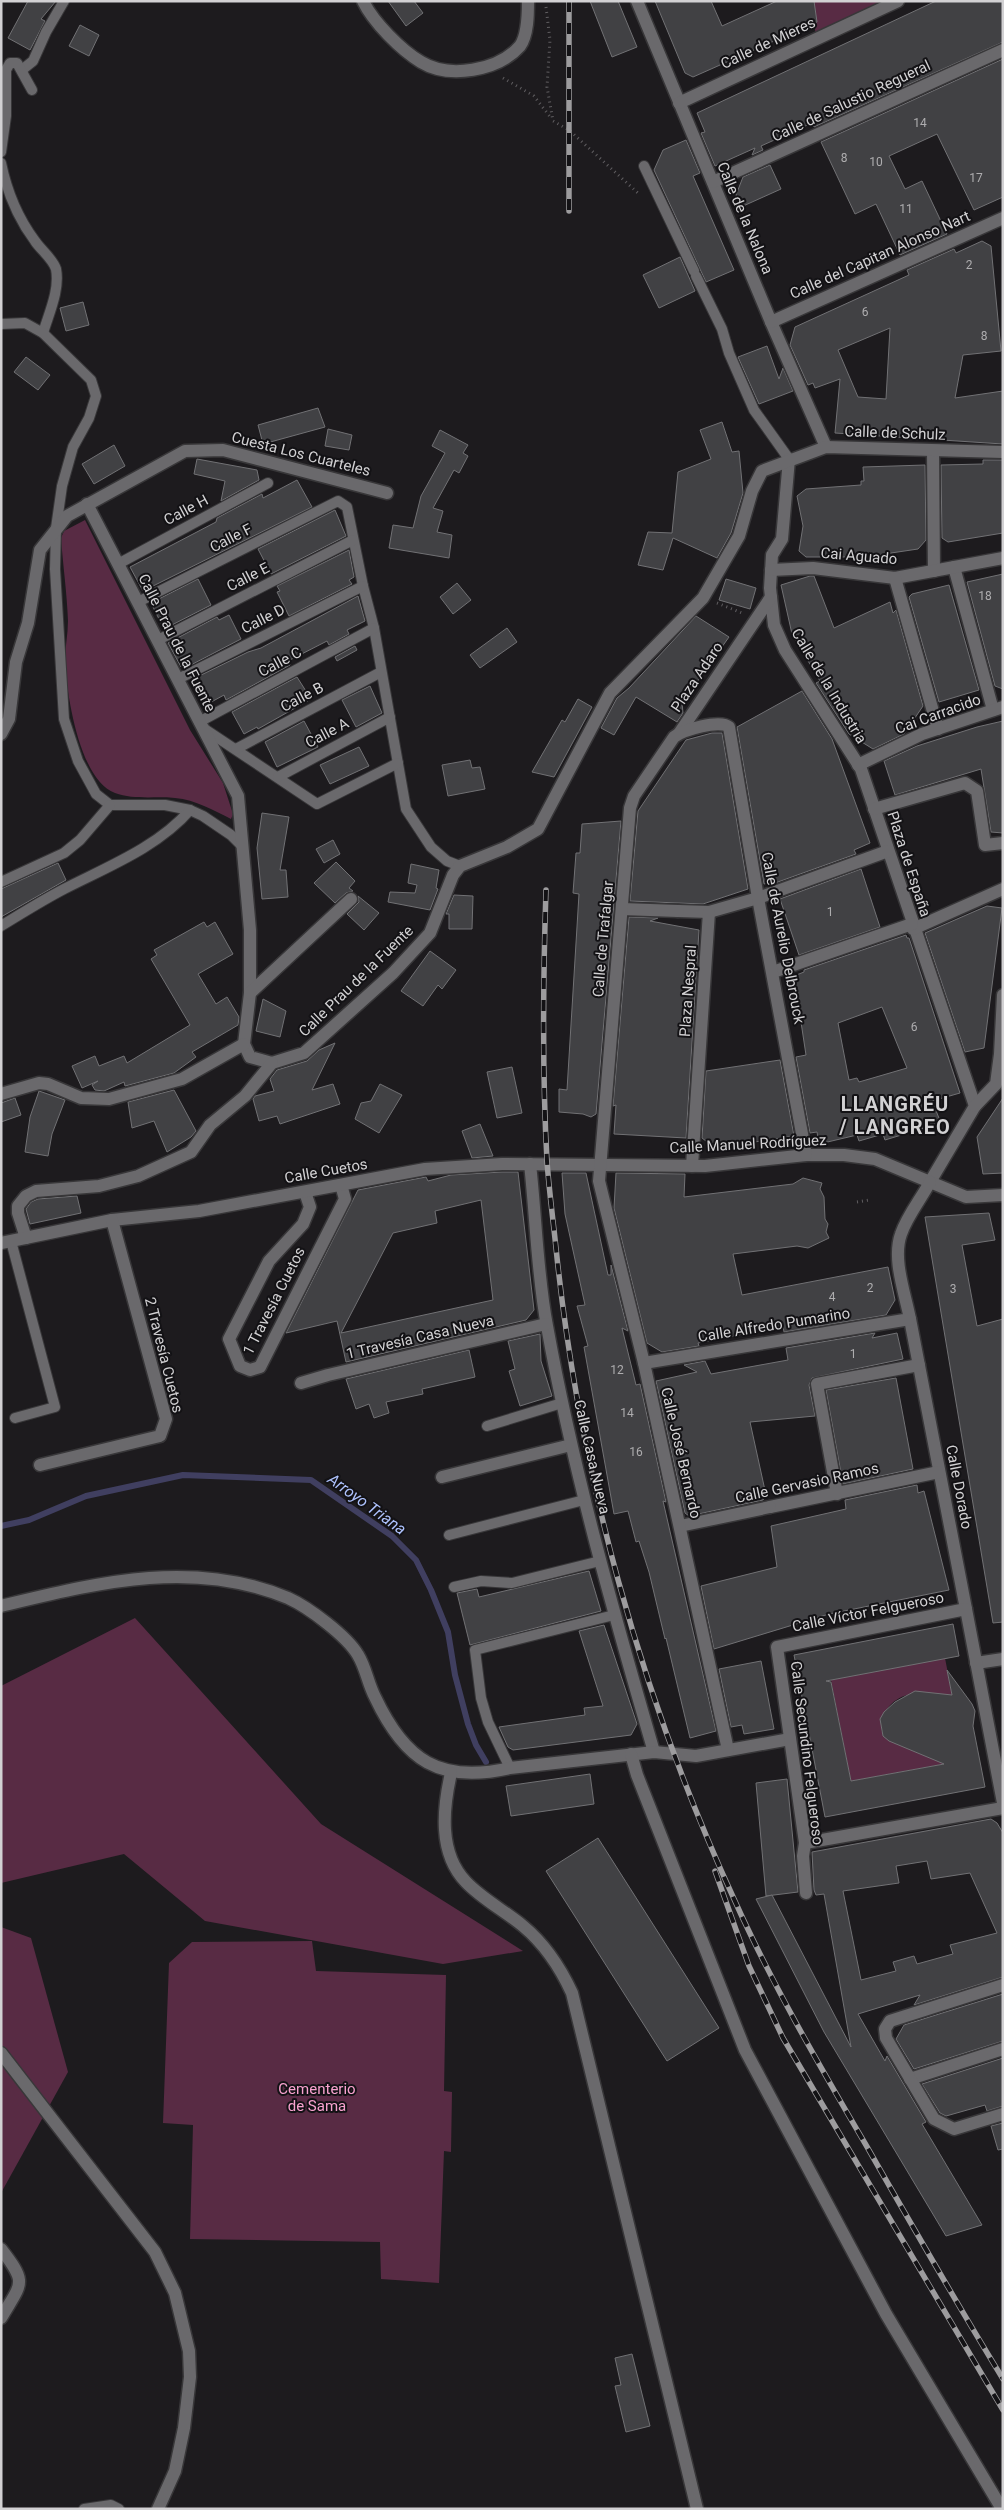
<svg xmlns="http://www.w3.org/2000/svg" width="1004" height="2510" viewBox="0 0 1004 2510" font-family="Roboto,sans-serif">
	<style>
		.green { fill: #582b44 }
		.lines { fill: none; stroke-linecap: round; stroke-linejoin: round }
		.stream { stroke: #403f60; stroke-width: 6 }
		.building { fill: #414144; stroke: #717174; fill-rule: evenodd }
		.service-casing { stroke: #383739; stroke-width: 12 }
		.pedestrian-casing { stroke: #383739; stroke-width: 15 }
		.minor-casing { stroke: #383739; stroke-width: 15 }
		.path { stroke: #605e61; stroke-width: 3; stroke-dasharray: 1 4; stroke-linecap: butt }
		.service { stroke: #6a696c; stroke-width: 10 }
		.pedestrian { stroke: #6a696c; stroke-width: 12 }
		.minor { stroke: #6a696c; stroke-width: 12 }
		.rail-casing { stroke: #9d9c9e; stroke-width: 5.5 }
		.rail { stroke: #131215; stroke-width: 4; stroke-dasharray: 11; stroke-linecap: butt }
		.labels { text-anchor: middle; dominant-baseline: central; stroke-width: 4; stroke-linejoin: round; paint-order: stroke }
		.number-label { font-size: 12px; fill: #aeadaf }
		.street-label { font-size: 15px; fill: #d2d1d3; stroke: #131215 }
		.park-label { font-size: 15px; fill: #f8a2cf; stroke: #131215 }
		.water-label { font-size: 16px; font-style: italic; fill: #adc1fc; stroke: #131215 }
		.district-label { font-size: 20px; font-weight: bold; letter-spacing: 1px; fill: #d2d1d3; stroke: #131215 }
	</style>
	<rect width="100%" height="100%" fill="#1d1b1e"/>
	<!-- green -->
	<g class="green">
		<path d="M812,1H898L816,39Z"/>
		<path d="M85,520L190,730L223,783L233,814L231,819C213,810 196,800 175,798C155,796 133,800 115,793C80,780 68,699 65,667C64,652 68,636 68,621C67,593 63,566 61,538L64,531Z"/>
		<path d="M135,1618L321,1824L523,1951L443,1964L205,1921L124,1854L1,1883V1686Z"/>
		<path d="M945,1658L953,1700C941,1698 929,1694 917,1694C895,1693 876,1714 883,1736L965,1760L851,1781L831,1680Z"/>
		<path d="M1,1927L31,1938L68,2072L1,2193Z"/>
		<path d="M312,1941L316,1971L446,1975L444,2091L452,2092L451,2152L444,2151L439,2283L381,2279L380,2242L190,2239L193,2125L163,2123L169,1963L192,1942Z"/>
	</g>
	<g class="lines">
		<!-- stream -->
		<path class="stream" d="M1,1526L29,1520L86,1496L183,1475L311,1480L392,1536L416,1560L431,1590L448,1632L455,1675L468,1724L476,1745L486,1762"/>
	</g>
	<!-- building -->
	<g class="building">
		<path d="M28,1H56L41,19L45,21L30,50L8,38Z"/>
		<path d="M388,1H414L423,13L406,26Z"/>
		<path d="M590,1H618L637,47L612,57Z"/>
		<path d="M655,1H711L722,26L777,1H814L817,22L693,77L685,73Z"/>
		<path d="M936,1H1003V42L814,127L812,123L761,146L763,150L752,155L755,148L715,166L701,133L705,132L697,113Z"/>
		<path d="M80,25L99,35L89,56L69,46Z"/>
		<path d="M1003,59V197L974,210L937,134L889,156L905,189L922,181L947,234L900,255L876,204L855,214L821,142Z"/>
		<path d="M686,140L700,173L693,176L734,270L706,282L654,170L663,150Z"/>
		<path d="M770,165L781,189L741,207L736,195L743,177Z"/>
		<path d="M982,241L991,246L1001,351L963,355L955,398L1003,391V444L835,433L840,379L815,388L813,383L808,385L790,345L795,327L909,275L907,270L954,249L956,253ZM890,328L886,399L858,397L838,350Z"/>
		<path d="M680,257L695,291L659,308L643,275Z"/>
		<path d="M83,302L89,325L66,331L60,308Z"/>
		<path d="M767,346L779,379L783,368L793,391L759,404L738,357Z"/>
		<path d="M26,357L50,375L38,390L14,372Z"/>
		<path d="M318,408L325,427L263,444L258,425Z"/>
		<path d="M722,422L732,452L739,451L743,493L731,533L717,558L673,538L663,570L638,565L648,532L672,533L678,472L711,459L700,430Z"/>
		<path d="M328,429L352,435L349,450L325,446Z"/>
		<path d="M440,430L468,445L463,453L468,456L459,473L454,470L433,508L443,511L437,532L452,535L449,558L389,548L393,525L413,528L421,496L445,453L432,446Z"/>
		<path d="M114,445L125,466L94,484L82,464Z"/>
		<path d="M197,459L257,470L259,480L221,501L225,481L194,474Z"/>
		<path d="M983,460H1003V533L948,542L942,538L941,465L983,464Z"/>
		<path d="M925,465L926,540L918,549L864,557H806L799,551L803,526L797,496L806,489L861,485V481H864L863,467Z"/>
		<path d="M297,480L312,507L143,591L130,567L216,522L217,518L262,494L263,498Z"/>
		<path d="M335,510L346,536L271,574L258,549Z"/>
		<path d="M349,550L354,577L349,580L352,584L289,616L277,592L280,591L277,586Z"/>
		<path d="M1003,574V689L995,686L967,582Z"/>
		<path d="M810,576H814L834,628L890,602L893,613L896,610L923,706L904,734L873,749L849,734L816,683L820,681L792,634L781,585Z"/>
		<path d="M198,579L211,605L164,629L151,603Z"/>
		<path d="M726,579L756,588L750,609L719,600Z"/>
		<path d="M457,583L471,600L453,614L440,597Z"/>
		<path d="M949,585L979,690L939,702L909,597L912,594Z"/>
		<path d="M358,596L365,621L347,630L349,634L329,645L327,641L288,661L290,665L226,700L224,695L204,706L191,680L248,652L261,648Z"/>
		<path d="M229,615L241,639L185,668L183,665L181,667L168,643L217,617L219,620Z"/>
		<path d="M696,616L729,637L682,703L683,713L677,722L636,697L614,735L601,728L617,698L629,688Z"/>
		<path d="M507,628L517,642L480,668L470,655Z"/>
		<path d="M355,646L357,650L337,661L335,657Z"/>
		<path d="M297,677L311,699L258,729L257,727L244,734L232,712Z"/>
		<path d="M370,686L382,713L356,727L342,700Z"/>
		<path d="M802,691L832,739L870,843L854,850L856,854L775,883L772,882L764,884L737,727Z"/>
		<path d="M578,699L592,707L554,777L532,772L562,720L565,722Z"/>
		<path d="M304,721L318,747L277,767L265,742Z"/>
		<path d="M1003,721V833L991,832L981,769L895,795L884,761L917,746L977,727Z"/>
		<path d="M712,733H722L748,889L703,904L630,901L638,811L686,740Z"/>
		<path d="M359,747L369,766L330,784L320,765Z"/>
		<path d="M470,760L472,768L480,767L485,789L448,796L442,765Z"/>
		<path d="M262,813L289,817L280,870H286L288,897L262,899L257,848Z"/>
		<path d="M621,821L596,1114L591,1117L583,1114L559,1112V1089L567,1090L579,894L573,893L576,853H580L582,824Z"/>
		<path d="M333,840L340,854L324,863L316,849Z"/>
		<path d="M336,862L355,881L349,888L353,891L346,893L335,903L314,883Z"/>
		<path d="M58,863L66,880L1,917V889Z"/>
		<path d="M411,864L439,870L436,888L438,889L430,910L388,902L390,892L415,893L417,885L408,883Z"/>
		<path d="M861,869L880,927L799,955L780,899Z"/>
		<path d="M454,895L473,896L472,929H449V914H446Z"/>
		<path d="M358,896L379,913L364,930L347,914L359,902Z"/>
		<path d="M987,906L1002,908L984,1048L965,1052L925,933Z"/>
		<path d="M629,917L658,918L650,921L699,930L686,1138L614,1134L616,1105L613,1106Z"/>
		<path d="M204,922L207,927L215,922L233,954L198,974L216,1004L227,997L239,1017L238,1025L192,1052L196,1057L174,1073L125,1086L124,1082L104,1091L95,1090L92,1085L98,1081L82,1088L72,1066L95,1056L99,1066L124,1056L127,1063L190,1025L151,959L157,955L154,950Z"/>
		<path d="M906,935L907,938H909L960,1093L932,1101L941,1123L885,1140L883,1134L859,1141L857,1135L819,1144L817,1132L810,1133L796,1057L806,1055L794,976L804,972V970ZM882,1007L907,1068L859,1082L857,1078L849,1080L838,1023Z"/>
		<path d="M430,951L456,970L442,989L438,985L423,1006L401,991Z"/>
		<path d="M263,999L286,1011L280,1037L256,1031Z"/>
		<path d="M335,1043L312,1090L333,1084L340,1104L280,1124L277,1116L259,1121L253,1099L255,1096L274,1091L270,1079L277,1070L307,1061L319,1050Z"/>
		<path d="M780,1060L794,1136L715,1148L702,1138L706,1071Z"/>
		<path d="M512,1067L522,1113L497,1118L487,1072Z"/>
		<path d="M380,1084L402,1095L379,1133L355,1119L361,1103L371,1101Z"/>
		<path d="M174,1090L196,1131L191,1137L167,1152L154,1121L132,1128L128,1102Z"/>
		<path d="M39,1091L65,1100L52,1134L48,1156L25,1152L30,1117Z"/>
		<path d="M15,1098L21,1115L1,1122V1103Z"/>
		<path d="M1003,1098V1173L983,1174L977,1137Z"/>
		<path d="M480,1124L493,1156L472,1158L462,1131Z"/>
		<path d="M502,1172H518L534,1310L526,1320L346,1362L337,1321L286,1333L358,1190L426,1177L428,1181L451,1175ZM481,1200L493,1300L341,1333L393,1233L437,1223L435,1211Z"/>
		<path d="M562,1173H586L608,1275H611V1265L628,1331L622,1328L636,1385L640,1384L666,1502L663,1501L716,1731L690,1738L666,1638L665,1639L649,1572L639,1541L636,1542L628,1511L614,1514L584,1347L588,1346L577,1306L585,1305L565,1214Z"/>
		<path d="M616,1173L685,1174L684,1197L793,1184L803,1178L822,1183L820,1189L824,1197L825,1219L828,1224L826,1232L829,1238L808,1248L797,1246L733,1254L742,1295L888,1267L895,1300L886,1315L784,1332L783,1326L698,1343L699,1346L662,1352L647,1343L614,1208Z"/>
		<path d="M77,1196L81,1213L30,1224L26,1209L31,1202L38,1199Z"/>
		<path d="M989,1213L995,1240L962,1245L977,1326L1003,1319V1622L993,1623L925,1217Z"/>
		<path d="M875,1333L872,1338L897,1333L903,1359L812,1378L809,1385L815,1416L750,1422L766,1495L763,1500L689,1516L685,1513L656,1381L697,1372L684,1365L705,1361L711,1374L788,1360L786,1348Z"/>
		<path d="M540,1334L541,1361L552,1396L520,1406L509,1371L515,1369L508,1341Z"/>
		<path d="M469,1350L475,1377L422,1389L423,1394L386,1402L389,1413L374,1418L369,1404L356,1409L346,1379Z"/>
		<path d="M896,1378L913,1469L843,1484L826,1390Z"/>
		<path d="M917,1485L918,1493L924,1491L949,1590L829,1614L714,1649L701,1586L777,1567L771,1526L846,1509L845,1500Z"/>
		<path d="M589,1571L601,1611L470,1645L457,1593L477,1589L479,1597Z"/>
		<path d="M953,1624L959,1656L826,1681L831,1682L851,1781L944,1764L889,1741L883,1736L880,1719L884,1712L895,1702L915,1691L952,1695L947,1670L972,1704L975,1711L973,1726L985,1787L825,1817L794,1655Z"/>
		<path d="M604,1625L637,1724L631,1735L513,1750L508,1747L499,1727L585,1715L584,1708L603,1706L579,1631Z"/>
		<path d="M761,1661L774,1729L744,1734L742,1725L731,1727L719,1669Z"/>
		<path d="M590,1774L594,1804L511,1816L506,1786Z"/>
		<path d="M787,1779L798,1892L766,1896L756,1783Z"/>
		<path d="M991,1819L997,1823L1003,1833V1977L914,2005L920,1995L858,2014L885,2061L887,2056L926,2122L922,2124L982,2225L946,2236L824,2032L756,1899L772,1895L851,2047L824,1894L816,1895L814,1890L812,1852ZM927,1861L931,1879L970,1873L997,1933L950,1945L953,1954L917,1964L914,1956L893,1962L896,1971L861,1980L843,1891L899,1883L896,1866Z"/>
		<path d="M598,1838L719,2028L667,2061L546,1871Z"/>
		<path d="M1003,1994V2041L914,2069L896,2039L904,2025Z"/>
		<path d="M1003,2058V2106L987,2111L985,2105L946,2116L940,2113L922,2084Z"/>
		<path d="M1003,2123V2149L998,2150L991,2126Z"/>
		<path d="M632,2354L650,2426L626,2432L615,2386L621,2385L615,2358Z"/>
	</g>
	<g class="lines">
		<defs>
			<g id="service">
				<path d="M23,69L33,61L46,32L64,1"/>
				<path d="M1,152L6,116V70L10,63H17L32,90"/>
				<path d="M1,163C7,192 17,217 35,241C40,249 53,259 56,269C60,290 49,313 43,333"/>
				<path d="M644,166L694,271"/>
				<path d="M696,276L722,329L729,353L754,410L789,459"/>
				<path d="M1,324L25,323L43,333L91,380L96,396L89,418L73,447L62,486L56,528L55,569L64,719L78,761L96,794L110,805H165L190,810L203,816L231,835L241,845"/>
				<path d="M118,564L268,483"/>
				<path d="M138,602L338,501L347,507L363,586L374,628L406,809L431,847L447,861L460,866"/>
				<path d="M158,640L353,540"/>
				<path d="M178,679L363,586"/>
				<path d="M199,722L374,628"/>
				<path d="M203,728L317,804L398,763"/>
				<path d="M236,749L381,672"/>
				<path d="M278,777L390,717"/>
				<path d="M1,882L64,853L80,840L110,805"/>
				<path d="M1,926C22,913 43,900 64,889C107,867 158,847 190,810"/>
				<path d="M11,1241L55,1407L15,1418"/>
				<path d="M487,1426L562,1403"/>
				<path d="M449,1535L584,1500"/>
				<path d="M454,1587L481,1581L512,1583L600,1561"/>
				<path d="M510,1768L488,1722L481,1698L475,1650L614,1615"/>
				<path d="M84,2509L111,2505L119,2509"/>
			</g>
			<g id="pedestrian">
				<path d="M933,451L934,571"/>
				<path d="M789,459L782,539L772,555L770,588L774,625L785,650L861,769L975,1106L930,1182"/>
				<path d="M954,567L993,710"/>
				<path d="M771,570L813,568L895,578L1003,558"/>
				<path d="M895,578L938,729"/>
				<path d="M680,732L771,597"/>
				<path d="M858,765L922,734L1003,707"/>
				<path d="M874,809L965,783L977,791L985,845L1003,843"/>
				<path d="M678,911L709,912L758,898L888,851"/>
				<path d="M913,929L1003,889"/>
				<path d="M773,972L912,924"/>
				<path d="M975,1106L996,1084L1000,1054L1003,995"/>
				<path d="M692,1166L709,912"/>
				<path d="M910,1319L966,1609"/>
				<path d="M442,1477L571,1445"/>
				<path d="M837,1494L817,1384L919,1365"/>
				<path d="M770,1507L939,1472"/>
				<path d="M976,1663L1003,1659"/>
				<path d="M910,2079L1003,2049"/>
			</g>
			<g id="minor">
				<path d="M363,1C373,22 401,50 421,62C449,79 498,71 520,46C528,35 528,14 528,1"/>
				<path d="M637,1L771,322L826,447"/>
				<path d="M679,103L898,1"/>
				<path d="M713,182L1003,50"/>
				<path d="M771,322L1003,218"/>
				<path d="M87,504L238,796L250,930V993L244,1044L250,1057L272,1063L304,1053L393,973L430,933L453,875L460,866L507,847L538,829L610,693L703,598L739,536L752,491L762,471L826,447L1003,452"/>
				<path d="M1,734L9,719L16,662L28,623L40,550L67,516L185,451L223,450L387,493"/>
				<path d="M622,909L678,911"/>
				<path d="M250,993L351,899"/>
				<path d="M1,1094L39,1083L48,1084L81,1098L109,1099L182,1079L244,1044"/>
				<path d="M530,1164C536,1217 537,1274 547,1326C573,1470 613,1611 654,1752"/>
				<path d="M305,1192L310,1207L303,1224L269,1261L229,1339L240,1366L250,1370L260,1367L345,1199L341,1185"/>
				<path d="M26,1238L18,1213V1206L26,1196L36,1191L99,1186L138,1176L191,1152L210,1125L245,1096L272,1063"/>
				<path d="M1,1243L112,1220L199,1211L425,1169L502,1164L705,1166L806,1155H844L875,1159L966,1197L1003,1195"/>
				<path d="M644,1363L910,1319C905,1293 892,1259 901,1234C907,1216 921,1199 930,1182"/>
				<path d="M301,1383L328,1375L546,1324"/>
				<path d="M40,1465L160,1436L166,1419L112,1220"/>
				<path d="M680,1526L770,1507"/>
				<path d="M1,1606C97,1583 192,1558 288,1598C308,1607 347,1636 358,1655C366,1668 368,1684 375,1697C405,1761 440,1784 510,1768L654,1752L696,1756L790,1739"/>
				<path d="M728,1750L644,1363L599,1181L630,808L634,796L674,737C683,730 720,719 729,727L758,898L806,1155"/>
				<path d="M631,1754L637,1775L745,2050L886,2314L1002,2509"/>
				<path d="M451,1773C443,1808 438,1853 466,1882C482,1899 505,1911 523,1926C546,1945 560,1967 572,1993L697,2509"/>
				<path d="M805,1843L1003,1808"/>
				<path d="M806,1893L803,1856L805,1843L777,1647L966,1609L1003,1803"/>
				<path d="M1003,1985L890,2021L885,2029L886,2038L934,2119L954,2129L1003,2114"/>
				<path d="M1,2053L155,2252L175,2293L189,2351L190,2377L184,2428L175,2471L158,2509"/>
				<path d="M1,2249C28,2284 22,2282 1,2318"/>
			</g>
		</defs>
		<!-- service casing -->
		<use href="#service" class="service-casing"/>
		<!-- pedestrian casing -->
		<use href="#pedestrian" class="pedestrian-casing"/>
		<!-- minor casing -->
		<use href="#minor" class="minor-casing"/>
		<!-- path -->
		<g class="path">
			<path d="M546,7L550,40L547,87L553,121L569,130L639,194"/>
			<path d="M503,78L534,96L551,118"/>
			<path d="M717,603L742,613"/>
			<path d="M857,1202L869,1200"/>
		</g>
		<!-- service -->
		<use href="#service" class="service"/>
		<!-- pedestrian -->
		<use href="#pedestrian" class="pedestrian"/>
		<!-- minor -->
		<use href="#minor" class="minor"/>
		<defs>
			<g id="rail">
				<path d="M569,1V211"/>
				<path d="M546,890C543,981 542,1071 547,1161C549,1190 553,1219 556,1248C579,1473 640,1694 734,1899C772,1984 819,2065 866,2145C911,2224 956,2302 1003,2379"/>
				<path d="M715,1871L749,1966L783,2038L1003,2410"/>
			</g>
		</defs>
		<!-- rail casing -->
		<use href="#rail" class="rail-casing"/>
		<!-- rail -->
		<use href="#rail" class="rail"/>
	</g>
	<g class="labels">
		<!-- number labels -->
		<g class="number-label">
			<text x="920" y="123">14</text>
			<text x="844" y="158">8</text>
			<text x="876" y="162">10</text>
			<text x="976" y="178">17</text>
			<text x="906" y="209">11</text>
			<text x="969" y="265">2</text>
			<text x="865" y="312">6</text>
			<text x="984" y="336">8</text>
			<text x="985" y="596">18</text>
			<text x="830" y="912">1</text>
			<text x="914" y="1027">6</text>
			<text x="870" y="1288">2</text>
			<text x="953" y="1289">3</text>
			<text x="832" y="1297">4</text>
			<text x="853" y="1354">1</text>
			<text x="617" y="1370">12</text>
			<text x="627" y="1413">14</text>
			<text x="636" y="1452">16</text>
		</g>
		<!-- street labels -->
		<g class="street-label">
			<text transform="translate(768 43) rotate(-25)">Calle de Mieres</text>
			<text transform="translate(851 101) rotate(-25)">Calle de Salustio Regueral</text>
			<text transform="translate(745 218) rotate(67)">Calle de la Nalona</text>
			<text transform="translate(880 255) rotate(-24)">Calle del Capitan Alonso Nart</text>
			<text transform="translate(895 433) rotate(2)">Calle de Schulz</text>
			<text transform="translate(301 454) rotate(14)">Cuesta Los Cuarteles</text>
			<text transform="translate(186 510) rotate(-28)">Calle H</text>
			<text transform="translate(231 538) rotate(-27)">Calle F</text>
			<text transform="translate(859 556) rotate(5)">Cai Aguado</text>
			<text transform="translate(248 577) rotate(-27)">Calle E</text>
			<text transform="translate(263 619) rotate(-27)">Calle D</text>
			<text transform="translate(177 643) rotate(63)">Calle Prau de la Fuente</text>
			<text transform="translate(280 662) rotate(-28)">Calle C</text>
			<text transform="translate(697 677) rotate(-56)">Plaza Adaro</text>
			<text transform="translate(829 686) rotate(59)">Calle de la Industria</text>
			<text transform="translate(302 697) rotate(-28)">Calle B</text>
			<text transform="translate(938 714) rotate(-20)">Cai Carracido</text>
			<text transform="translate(327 733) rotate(-28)">Calle A</text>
			<text transform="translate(909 864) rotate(72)">Plaza de España</text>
			<text transform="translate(783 938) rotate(79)">Calle de Aurelio Delbrouck</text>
			<text transform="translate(603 939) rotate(-85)">Calle de Trafalgar</text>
			<text transform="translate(356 981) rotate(-44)">Calle Prau de la Fuente</text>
			<text transform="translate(688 991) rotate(-86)">Plaza Nespral</text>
			<text transform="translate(748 1144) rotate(-3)">Calle Manuel Rodríguez</text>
			<text transform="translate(326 1171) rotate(-10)">Calle Cuetos</text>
			<text transform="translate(274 1301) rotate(-63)">1 Travesía Cuetos</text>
			<text transform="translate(774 1325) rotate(-9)">Calle Alfredo Pumarino</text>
			<text transform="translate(420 1337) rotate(-13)">1 Travesía Casa Nueva</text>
			<text transform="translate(164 1355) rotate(76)">2 Travesía Cuetos</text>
			<text transform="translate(681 1453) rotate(77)">Calle José Bernardo</text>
			<text transform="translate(592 1457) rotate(77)">Calle Casa Nueva</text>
			<text transform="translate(807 1483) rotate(-12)">Calle Gervasio Ramos</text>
			<text transform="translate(959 1487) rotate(79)">Calle Dorado</text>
			<text transform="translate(868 1612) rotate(-11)">Calle Víctor Felgueroso</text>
			<text transform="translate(807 1753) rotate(83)">Calle Secundino Felgueroso</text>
		</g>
		<!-- park labels -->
		<g class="park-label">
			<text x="317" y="2089">Cementerio<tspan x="317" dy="17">de Sama</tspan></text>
		</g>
		<!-- water labels -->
		<g class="water-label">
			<text transform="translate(367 1504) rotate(36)">Arroyo Triana</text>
		</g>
		<!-- district labels -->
		<g class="district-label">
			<text x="895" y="1104">LLANGRÉU<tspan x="895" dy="23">/ LANGREO</tspan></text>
		</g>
	</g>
	<!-- border -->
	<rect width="1004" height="2510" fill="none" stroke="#d2d1d3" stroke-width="5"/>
</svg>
